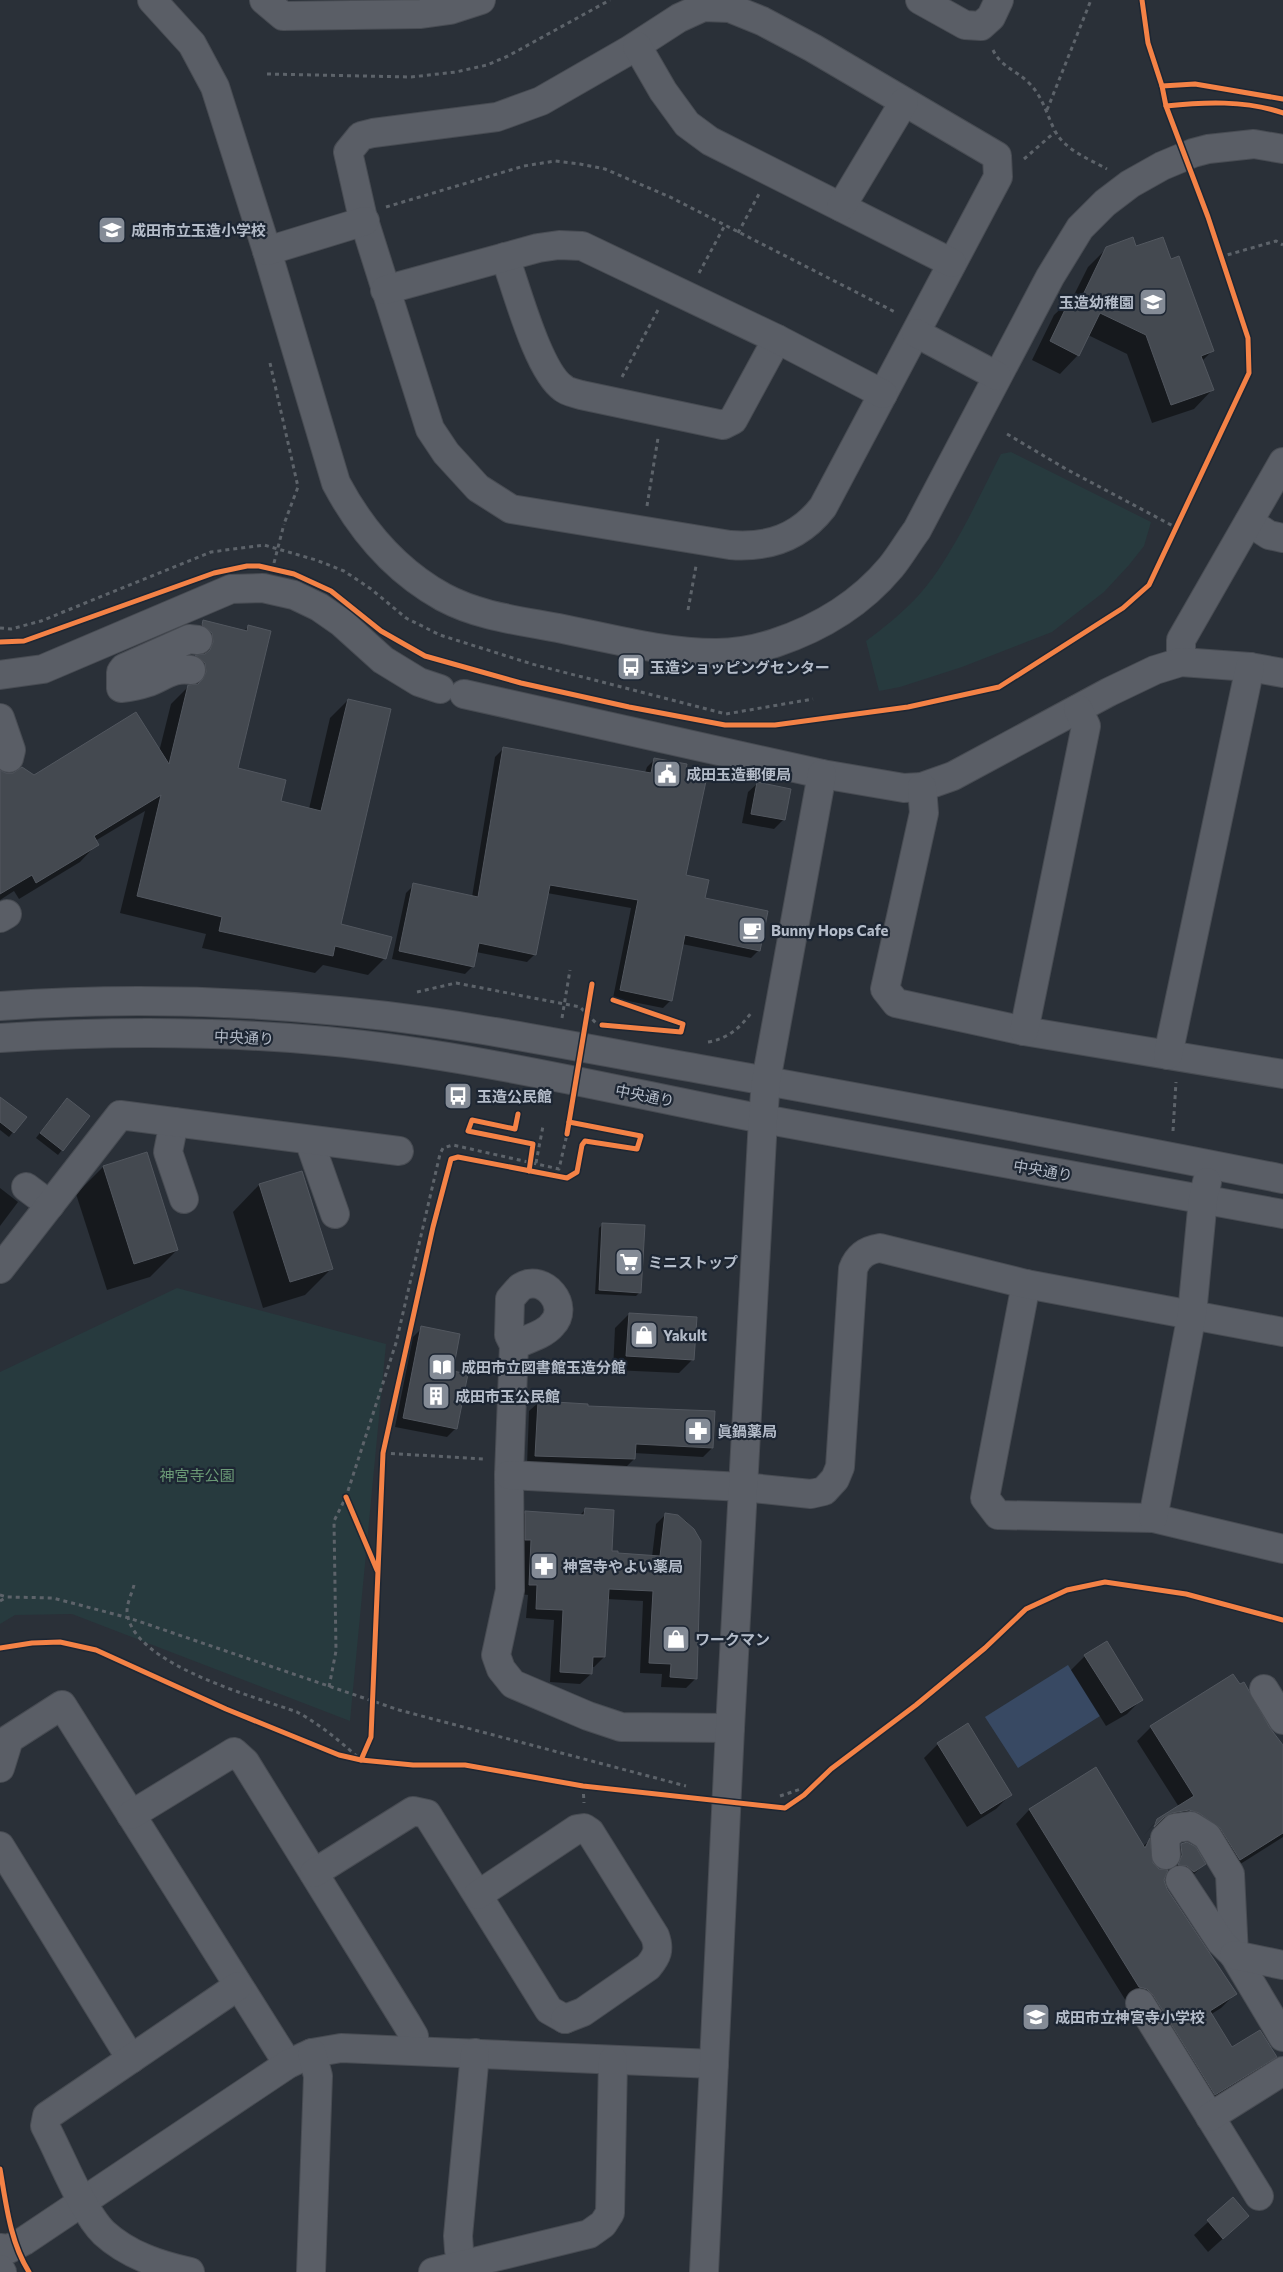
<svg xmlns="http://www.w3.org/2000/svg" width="1283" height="2272" viewBox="0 0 1283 2272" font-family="Commissioner,'Noto Sans JP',sans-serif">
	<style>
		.green { fill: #273a3e }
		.water { fill: #384963 }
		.shadow { fill: #0007 }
		.building { fill: #444950; stroke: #52575f }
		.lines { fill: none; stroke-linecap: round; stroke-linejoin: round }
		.minor-casing { stroke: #484c53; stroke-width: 30 }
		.path { stroke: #5d636a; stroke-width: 3; stroke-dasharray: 4 4; stroke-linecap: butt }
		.minor { stroke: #5a5e66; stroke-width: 28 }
		.path-bridge { stroke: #5d636a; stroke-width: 3; stroke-dasharray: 4 4; stroke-linecap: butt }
		.cycleway-casing { stroke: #1d2633; stroke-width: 8 }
		.cycleway { stroke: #f48246; stroke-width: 5 }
		.labels { text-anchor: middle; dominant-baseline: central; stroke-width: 4.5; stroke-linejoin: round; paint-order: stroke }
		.poi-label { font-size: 15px; font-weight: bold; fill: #b4bcc9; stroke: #1d2633; text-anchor: start }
		.street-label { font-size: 15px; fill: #b4bcc9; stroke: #1d2633 }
		.park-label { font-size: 15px; fill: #6b9a76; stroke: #1d2633 }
	</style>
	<rect width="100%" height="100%" fill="#2a3038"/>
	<!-- green -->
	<g class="green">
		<path d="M1011,452L1151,522L1144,546L1129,565L1104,592L1052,632L962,667L900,687L879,691L866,641C885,627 902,613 918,596C951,560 978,498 1001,454Z"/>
		<path d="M177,1288L386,1344L350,1721L72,1614L15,1615L0,1624V1372Z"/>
	</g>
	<!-- water -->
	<path class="water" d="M1068,1665L1100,1716L1018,1768L985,1717Z"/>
	<!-- shadow -->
	<g class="shadow">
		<path d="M1107,248H1136L1170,260L1212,351L1202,361L1212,390L1194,409L1152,423L1127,354L1088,335L1078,355L1060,374L1032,360L1054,315L1073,297L1088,267Z"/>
		<path d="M204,622L244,631L249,626L237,769L280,802L309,809L330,718L348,700L339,925L385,958L368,975L323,965L315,973L202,948L206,934L120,913L145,811L95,841L97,844L80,862L19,899L14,891L0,900V772L4,774L34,776L159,752L171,704L189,686L188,681L179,673L196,657L195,651L186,639Z"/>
		<path d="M503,749L645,773L647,767L655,759L683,777L685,876L704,899L759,950L751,958L682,944L671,1000L663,1008L613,998L631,908L547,893L535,954L527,962L476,952L473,966L465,974L392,959L406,893L414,885L472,897L495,757Z"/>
		<path d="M758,783L789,790L783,820L774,829L742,823L748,792Z"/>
		<path d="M62,1104L88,1116L58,1155L36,1138Z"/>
		<path d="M0,1110L13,1132L9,1137L0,1130Z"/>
		<path d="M146,1153L177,1250L150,1277L107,1290L76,1194L103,1167Z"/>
		<path d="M259,1185L332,1268L305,1295L263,1308L233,1212Z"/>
		<path d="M0,1188L18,1202L0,1226Z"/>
		<path d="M603,1224L640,1292L636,1296L595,1294L599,1228Z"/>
		<path d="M629,1314L693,1359L679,1373L613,1370L615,1328Z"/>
		<path d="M422,1328L456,1428L447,1437L395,1427L413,1337Z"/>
		<path d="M539,1402L587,1408L712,1448L703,1457L634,1453V1459L625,1468L527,1465L529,1411Z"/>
		<path d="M585,1510L610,1552L617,1555L652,1557L656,1524L666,1514L677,1516L686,1521L700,1541L696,1678L686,1688L661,1687L662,1674L640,1673L643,1601L607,1599L604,1657L594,1667H591V1674L580,1684L550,1682L554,1620L526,1618L528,1595L520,1594L515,1523L525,1513L579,1516Z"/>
		<path d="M1085,1656L1141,1700L1127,1714L1106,1726L1071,1670Z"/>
		<path d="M1151,1727L1269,1729L1283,1748V1837L1226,1873L1207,1841L1158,1826L1155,1827L1156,1825H1153L1143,1836L1158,1820L1179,1807L1137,1741Z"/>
		<path d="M938,1744L1010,1795L996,1809L967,1827L924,1758Z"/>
		<path d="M1095,1769L1143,1846L1149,1841L1152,1864L1159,1870L1167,1871V1859L1182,1845L1204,1864L1190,1878L1164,1879L1163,1880L1166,1889L1235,1994L1221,2008L1210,2015L1232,2049L1275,2057L1261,2071L1201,2108L1133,2003L1126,2001L1016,1824L1029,1810Z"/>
		<path d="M1233,2199L1248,2216L1208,2252L1194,2235Z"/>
	</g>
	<!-- building -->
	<g class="building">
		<path d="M1133,237L1136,246L1163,237L1171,259L1179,256L1214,351L1201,356L1214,390L1171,405L1146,335L1100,313L1079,356L1050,341L1072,295L1081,299L1106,247Z"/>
		<path d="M203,620L247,631L248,625L271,631L238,768L286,780L281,801L321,811L348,699L391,709L341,924L392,937L386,959L335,946L333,956L219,931L222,917L137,896L161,795L94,836L99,845L36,883L32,875L0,894V770L6,773H13L22,767L34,775L136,712L169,764L188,685L198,684L203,679L206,672L205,663L195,655L205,654L210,650L213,642L212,633L202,625Z"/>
		<path d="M503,747L651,773L654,758L687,764L685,776L706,781L686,875L709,880L705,898L768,911L760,951L685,935L672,1001L620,990L638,900L550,885L536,955L479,943L474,967L399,951L413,883L478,897Z"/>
		<path d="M757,782L791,789L785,820L751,814Z"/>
		<path d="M0,1097L27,1117L14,1133L0,1122Z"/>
		<path d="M67,1098L90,1116L63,1151L40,1133Z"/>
		<path d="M147,1152L178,1250L134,1264L103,1166Z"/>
		<path d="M302,1171L333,1269L290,1282L259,1184Z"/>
		<path d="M602,1223L645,1225L641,1293L599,1290Z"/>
		<path d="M629,1313L697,1317L694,1360L626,1356Z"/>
		<path d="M421,1326L460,1334L453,1371L468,1374L457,1429L403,1418Z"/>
		<path d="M538,1401L588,1404V1406L715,1411L713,1448L636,1444L635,1459L535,1456Z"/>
		<path d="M585,1508L614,1510L612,1551H618V1553L660,1556L665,1513L678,1515L694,1529L701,1541L697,1679L670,1677L671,1664L649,1663L653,1591L609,1589L605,1657H593L592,1674L560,1672L563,1610L536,1609L537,1585H529L531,1540H525V1511L584,1515Z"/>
		<path d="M1107,1641L1143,1700L1121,1713L1084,1655Z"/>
		<path d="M1233,1674L1240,1684L1244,1682L1270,1728L1283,1745V1833L1240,1860L1220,1828L1199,1813L1189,1810L1172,1813L1164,1817L1154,1827L1157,1819L1194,1796L1150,1726Z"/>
		<path d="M968,1723L1012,1795L981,1814L937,1743Z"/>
		<path d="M1096,1767L1145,1848L1150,1838L1153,1863L1159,1869L1168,1870L1164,1880L1167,1889L1237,1994L1210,2011L1232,2047L1260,2030L1277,2057L1215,2095L1153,1995L1147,1989L1139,1987L1029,1809Z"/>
		<path d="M1187,1842L1196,1847L1206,1864L1194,1872L1187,1866L1178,1865L1182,1855L1181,1844Z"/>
		<path d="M1233,2197L1249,2216L1223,2239L1207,2220Z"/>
	</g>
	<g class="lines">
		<defs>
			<g id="minor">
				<path d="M152,0L192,44L215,87L267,251L336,483C361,530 396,571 443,597C480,617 523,621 563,629C613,639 665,653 716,653C736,653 757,649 775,643C820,628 861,603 891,567C900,556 908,542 917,530L1050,277L1080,228L1105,203L1130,184L1162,166L1193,153L1208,149L1254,144L1283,149"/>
				<path d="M264,0L283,16L421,14L450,10L481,0"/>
				<path d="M920,0L965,25L981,26L991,17L999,0"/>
				<path d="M703,7L730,8L762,21L813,48L997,156L998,177L823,507C799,538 768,548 730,545L511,509L478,488L446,453L430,429L362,214L348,152L361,136L373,133L497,117L541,101L628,51L679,18Z"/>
				<path d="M637,46L663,91L687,124L710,141L952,263"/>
				<path d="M841,207L904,102"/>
				<path d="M267,251L365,221"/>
				<path d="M505,257C516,287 538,371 563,388C567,392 575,393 581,395L723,425L733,420L777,339"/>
				<path d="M385,290L538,248L559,245L582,246L777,339L883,394"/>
				<path d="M916,333L997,376"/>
				<path d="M1249,522L1269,535L1283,538"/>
				<path d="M1181,662V640L1283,462"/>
				<path d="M191,670C174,667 164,676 149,682C140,685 131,687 121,688V672L124,668L189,639L198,640"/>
				<path d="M0,675L43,669L231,589L263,588L294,595L319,607L342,623L383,660L419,682L440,689"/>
				<path d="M464,694L822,774L904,788L922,787L953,776L1109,692L1155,670L1181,662L1250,667L1283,673"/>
				<path d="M0,718L11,750L9,758"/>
				<path d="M922,787L924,813L885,989L896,1003L1024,1031L1283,1074"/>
				<path d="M0,918L7,914"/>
				<path d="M0,1006C113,998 227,1000 339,1011C460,1022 580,1048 700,1069C894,1104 1089,1140 1283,1179"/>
				<path d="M1024,1031L1086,726L1078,709"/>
				<path d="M0,1038C108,1031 218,1031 326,1041C473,1055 618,1091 763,1119C936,1151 1110,1182 1283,1214"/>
				<path d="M1168,1055L1250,667"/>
				<path d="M174,1122L168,1152L184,1199"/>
				<path d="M309,1140L335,1214"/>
				<path d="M26,1187L50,1205"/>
				<path d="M0,1269L120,1115L399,1151"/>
				<path d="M1026,1284L985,1498L998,1515L1153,1518L1283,1549"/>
				<path d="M514,1345C525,1340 544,1335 552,1325C571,1306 544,1273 521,1287C517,1290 513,1296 510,1299L509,1335L514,1345L509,1475L510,1590L496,1655L501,1669L513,1684L588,1716L621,1727L730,1728"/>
				<path d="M509,1475L743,1487L811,1494L824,1491L835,1479L840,1467L853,1269C858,1255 867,1250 880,1248L1026,1284L1283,1332"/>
				<path d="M1153,1518L1192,1314L1203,1199L1207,1182"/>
				<path d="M1264,1689L1283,1720"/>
				<path d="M0,1768L9,1739L62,1705L288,2064"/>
				<path d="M131,1815L234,1752L245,1762L407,2024L414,2036L415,2050"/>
				<path d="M0,1846L131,2059"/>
				<path d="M1166,1855L1165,1838L1175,1828L1191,1826L1207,1836L1230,1874L1234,1955"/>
				<path d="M314,1873L413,1811L427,1814L549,2010L565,2019"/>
				<path d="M1180,1880L1221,1942L1234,1955L1283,2037"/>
				<path d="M478,1895L577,1829L584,1828L590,1832L655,1936C660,1950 657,1956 648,1967L583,2012L565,2019"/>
				<path d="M1234,1955L1283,1965"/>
				<path d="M1140,2003L1259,2196"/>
				<path d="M1210,2117L1283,2071"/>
				<path d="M0,2248L9,2249L24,2241L288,2064L312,2053L341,2048L714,2064"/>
				<path d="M464,2264L459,2250L458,2236L475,2053"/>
				<path d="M0,2269L2,2272"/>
				<path d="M190,2272C159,2265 128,2255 104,2233C83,2213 60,2154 45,2126L47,2116L238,1986"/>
				<path d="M311,2272L318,2076L312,2053"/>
				<path d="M433,2272L589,2234L603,2224L610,2213L613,2060"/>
				<path d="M704,2272L730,1728L763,1119L766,1081L822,774"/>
			</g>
		</defs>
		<!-- minor casing -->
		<use href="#minor" class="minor-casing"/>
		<!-- path -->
		<g class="path">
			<path d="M993,50C1001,67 1016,70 1029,83C1043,97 1046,113 1055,131C1065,150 1089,159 1107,169"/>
			<path d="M267,74L411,77L456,72L487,65L508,56L610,0"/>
			<path d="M1047,110L1091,0"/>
			<path d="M1024,159L1055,132"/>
			<path d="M386,207L524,166L555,161L580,164L605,169L670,197L897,313"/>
			<path d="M738,233L759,194"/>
			<path d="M1220,257L1276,241L1283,245"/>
			<path d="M699,273L725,225"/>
			<path d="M270,363L298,487L284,524"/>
			<path d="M622,377L658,310"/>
			<path d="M1007,434L1066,469L1175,527"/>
			<path d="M647,506L658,438"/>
			<path d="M688,610L696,566"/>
			<path d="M0,628L11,629L41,621L211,552L264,545L316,560L344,571L371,589L406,618L440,635L532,664L726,714L813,699"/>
			<path d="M417,992L456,983L580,1007L596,1023"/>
			<path d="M562,1018L570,970"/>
			<path d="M708,1042C727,1039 740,1028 751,1013"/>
			<path d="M1173,1131L1176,1082"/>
			<path d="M536,1163L543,1126"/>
			<path d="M383,1453L484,1459"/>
			<path d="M134,1585C132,1593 127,1603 127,1611C130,1664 256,1697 297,1712C321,1725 341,1742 361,1760"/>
			<path d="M0,1595L7,1597L53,1598L129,1618L399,1710L686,1786"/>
			<path d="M0,1601L7,1597"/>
			<path d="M329,1687L336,1651L334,1521L346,1497L396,1343L440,1154L443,1148L453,1145L559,1169L567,1134"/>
			<path d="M583,1786L584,1803"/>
			<path d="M780,1796L801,1789"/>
		</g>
		<!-- minor -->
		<use href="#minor" class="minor"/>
		<!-- path-bridge -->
		<path class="path-bridge" d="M274,563L284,524"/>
		<defs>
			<g id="cycleway">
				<path d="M1162,86L1195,84L1283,99"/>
				<path d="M1166,106C1203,102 1246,100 1283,113"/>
				<path d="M0,642L24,641L214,573L247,566H259L294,574L331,591L381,631L425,656L521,683L629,707L725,725H775L908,707L999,687L1123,608L1149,585L1249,373L1248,338L1208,217L1166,106L1162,86L1148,43L1142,0"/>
				<path d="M602,1025L681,1032L683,1024L613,1000"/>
				<path d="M518,1114L515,1129L472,1120L468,1131L533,1144L529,1171"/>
				<path d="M567,1134L592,984"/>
				<path d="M346,1497L377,1570"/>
				<path d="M0,1648L32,1643L60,1642L96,1650L226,1709L339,1755L361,1760L413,1765H465L583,1786L785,1808L804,1795L831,1769L916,1705L985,1648L1026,1609L1067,1590L1105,1582L1186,1594L1283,1620"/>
				<path d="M361,1760L371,1737L383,1453L433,1227L451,1159L458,1157L567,1178L577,1172L582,1145L585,1141L637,1149L641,1136L569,1122"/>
				<path d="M0,2169C6,2203 10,2242 29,2272"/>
			</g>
		</defs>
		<!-- cycleway casing -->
		<use href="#cycleway" class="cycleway-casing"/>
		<!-- cycleway -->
		<use href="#cycleway" class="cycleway"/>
	</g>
	<!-- icons -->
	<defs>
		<symbol id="school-square" viewBox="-11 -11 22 22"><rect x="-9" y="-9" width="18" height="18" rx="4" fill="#848b96" stroke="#1d2633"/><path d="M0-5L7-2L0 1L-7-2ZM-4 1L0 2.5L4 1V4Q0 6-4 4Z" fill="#fff"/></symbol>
		<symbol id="bus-square" viewBox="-11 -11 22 22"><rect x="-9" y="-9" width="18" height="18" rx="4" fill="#848b96" stroke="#1d2633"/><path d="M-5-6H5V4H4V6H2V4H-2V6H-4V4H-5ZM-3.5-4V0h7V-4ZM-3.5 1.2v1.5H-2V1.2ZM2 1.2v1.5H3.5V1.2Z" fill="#fff"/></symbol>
		<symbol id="civic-square" viewBox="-11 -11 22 22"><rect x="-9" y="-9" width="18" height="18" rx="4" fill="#848b96" stroke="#1d2633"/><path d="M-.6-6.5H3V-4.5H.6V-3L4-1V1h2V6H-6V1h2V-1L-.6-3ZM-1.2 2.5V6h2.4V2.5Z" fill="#fff"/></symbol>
		<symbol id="cafe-square" viewBox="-11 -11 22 22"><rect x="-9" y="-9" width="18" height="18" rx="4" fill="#848b96" stroke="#1d2633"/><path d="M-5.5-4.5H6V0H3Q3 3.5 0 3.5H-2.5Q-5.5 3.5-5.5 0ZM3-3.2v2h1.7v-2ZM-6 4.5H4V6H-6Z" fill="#fff"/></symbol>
		<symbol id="supermarket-square" viewBox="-11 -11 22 22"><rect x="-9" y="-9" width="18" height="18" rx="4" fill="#848b96" stroke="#1d2633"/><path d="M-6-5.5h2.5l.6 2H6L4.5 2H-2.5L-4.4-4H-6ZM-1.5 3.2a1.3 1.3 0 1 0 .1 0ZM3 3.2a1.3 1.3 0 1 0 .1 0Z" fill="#fff"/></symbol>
		<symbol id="shop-square" viewBox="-11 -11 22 22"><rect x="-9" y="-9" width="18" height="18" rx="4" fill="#848b96" stroke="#1d2633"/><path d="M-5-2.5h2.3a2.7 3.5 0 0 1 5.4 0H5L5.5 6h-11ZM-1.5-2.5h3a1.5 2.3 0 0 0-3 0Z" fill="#fff"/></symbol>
		<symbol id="library-square" viewBox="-11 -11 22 22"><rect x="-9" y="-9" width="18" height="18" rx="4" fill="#848b96" stroke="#1d2633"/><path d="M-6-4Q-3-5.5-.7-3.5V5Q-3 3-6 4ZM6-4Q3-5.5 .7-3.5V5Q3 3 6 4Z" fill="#fff"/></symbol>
		<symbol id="building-square" viewBox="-11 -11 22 22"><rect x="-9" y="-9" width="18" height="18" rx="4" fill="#848b96" stroke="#1d2633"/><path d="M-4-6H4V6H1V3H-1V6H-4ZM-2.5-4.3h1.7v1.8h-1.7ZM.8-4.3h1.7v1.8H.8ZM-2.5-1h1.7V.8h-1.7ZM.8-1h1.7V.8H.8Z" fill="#fff"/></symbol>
		<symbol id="pharmacy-square" viewBox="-11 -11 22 22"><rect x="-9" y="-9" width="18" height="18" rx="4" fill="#848b96" stroke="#1d2633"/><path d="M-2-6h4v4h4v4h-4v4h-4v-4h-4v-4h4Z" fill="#fff"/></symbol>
	</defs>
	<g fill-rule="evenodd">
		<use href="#school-square" x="96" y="214" width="32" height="32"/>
		<use href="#school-square" x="1137" y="286" width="32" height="32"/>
		<use href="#bus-square" x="615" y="651" width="32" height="32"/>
		<use href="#civic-square" x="651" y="758" width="32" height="32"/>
		<use href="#cafe-square" x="736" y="914" width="32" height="32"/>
		<use href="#bus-square" x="442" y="1080" width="32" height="32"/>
		<use href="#supermarket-square" x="613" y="1246" width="32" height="32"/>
		<use href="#shop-square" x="628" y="1319" width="32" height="32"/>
		<use href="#library-square" x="426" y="1351" width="32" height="32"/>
		<use href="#building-square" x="420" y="1380" width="32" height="32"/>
		<use href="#pharmacy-square" x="682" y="1415" width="32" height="32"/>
		<use href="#pharmacy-square" x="528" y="1550" width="32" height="32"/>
		<use href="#shop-square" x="660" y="1623" width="32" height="32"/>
		<use href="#school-square" x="1020" y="2001" width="32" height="32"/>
	</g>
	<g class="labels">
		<!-- poi labels -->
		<g class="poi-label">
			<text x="131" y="230">成田市立玉造小学校</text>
			<text x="1134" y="302" text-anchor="end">玉造幼稚園</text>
			<text x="650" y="667">玉造ショッピングセンター</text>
			<text x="686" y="774">成田玉造郵便局</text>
			<text x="771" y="930">Bunny Hops Cafe</text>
			<text x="477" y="1096">玉造公民館</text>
			<text x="648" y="1262">ミニストップ</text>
			<text x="663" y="1335">Yakult</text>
			<text x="461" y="1367">成田市立図書館玉造分館</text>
			<text x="455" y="1396">成田市玉公民館</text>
			<text x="717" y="1431">眞鍋薬局</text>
			<text x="563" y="1566">神宮寺やよい薬局</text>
			<text x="695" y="1639">ワークマン</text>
			<text x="1055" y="2017">成田市立神宮寺小学校</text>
		</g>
		<!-- street labels -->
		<g class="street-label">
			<text transform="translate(244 1037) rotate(3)">中央通り</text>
			<text transform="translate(645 1095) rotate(11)">中央通り</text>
			<text transform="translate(1043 1170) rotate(10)">中央通り</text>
		</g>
		<!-- park labels -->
		<g class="park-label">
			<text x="197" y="1475">神宮寺公園</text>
		</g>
	</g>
</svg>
